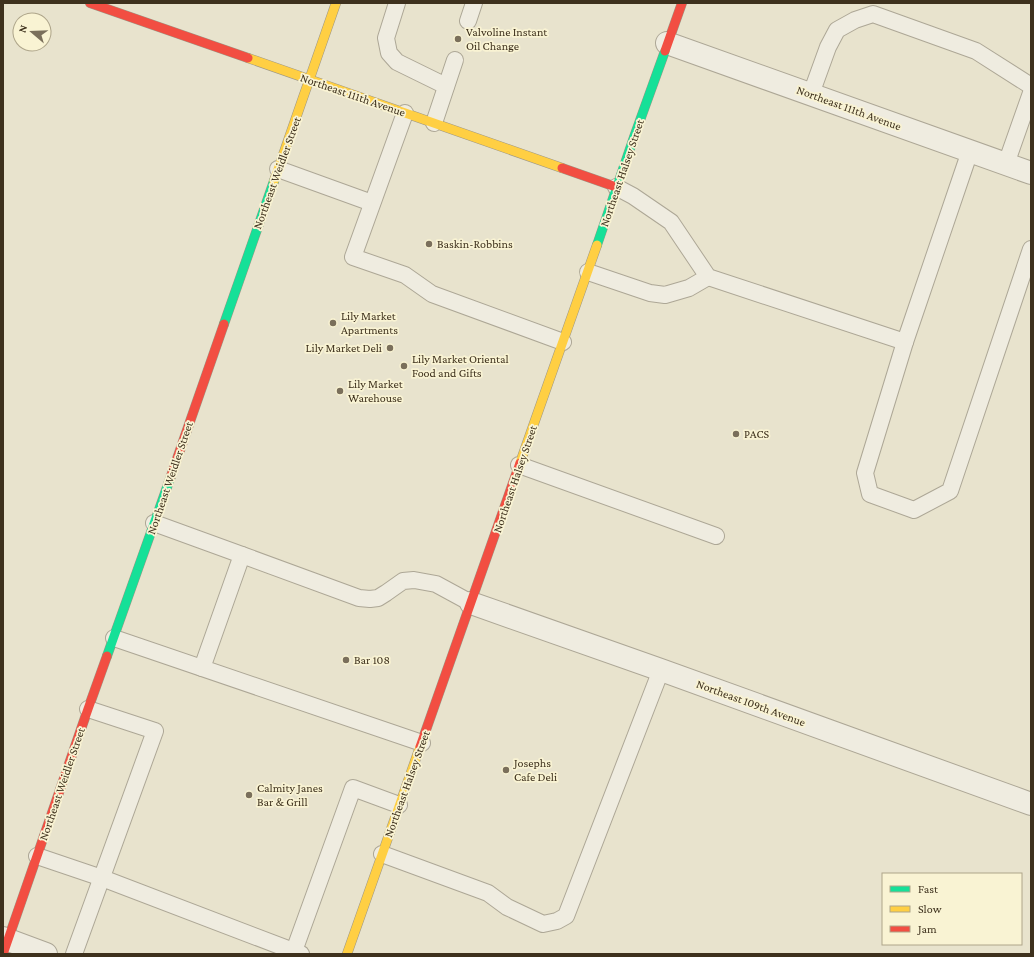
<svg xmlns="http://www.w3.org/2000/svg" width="1034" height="957" viewBox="0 0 1034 957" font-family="'Crimson Pro',serif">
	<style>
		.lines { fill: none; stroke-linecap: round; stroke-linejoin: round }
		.lane-casing { stroke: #ada796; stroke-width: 18 }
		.street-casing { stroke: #ada796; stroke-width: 24 }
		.fast-casing { stroke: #9d9786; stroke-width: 10 }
		.slow-casing { stroke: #9d9786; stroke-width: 10 }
		.jam-casing { stroke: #9d9786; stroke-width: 10 }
		.lane { stroke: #efece0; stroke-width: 16 }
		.street { stroke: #efece0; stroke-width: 22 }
		.fast { stroke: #16e098; stroke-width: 9 }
		.slow { stroke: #ffcf43; stroke-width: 9 }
		.jam { stroke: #f24e42; stroke-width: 9 }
		.poi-dot { fill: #7a6f5b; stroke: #f9f3d3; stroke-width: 1.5 }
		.labels { text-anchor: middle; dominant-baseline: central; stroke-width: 3.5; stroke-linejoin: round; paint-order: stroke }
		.poi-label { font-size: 12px; fill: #3e311d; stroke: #f9f3d3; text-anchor: start }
		.street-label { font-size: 12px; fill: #3e311d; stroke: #f9f3d3 }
	</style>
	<rect width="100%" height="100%" fill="#e8e3cd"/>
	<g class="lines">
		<defs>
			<g id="lane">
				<path d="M397,3L386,38L389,53L397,62L446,86"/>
				<path d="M468,21L474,3"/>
				<path d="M811,94L828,47L837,30L855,20L873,14L976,51L1031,86"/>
				<path d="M405,113L353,257L405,275L432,294L563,342"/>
				<path d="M434,123L455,60"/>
				<path d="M970,151L905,342L865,473L870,494L914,510L950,491L1031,249"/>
				<path d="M1006,164L1031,93"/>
				<path d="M278,169L372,203"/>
				<path d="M616,187L633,196L671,222L708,277L905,342"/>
				<path d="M588,272L650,293L665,295L689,288L708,277"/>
				<path d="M519,465L716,536"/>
				<path d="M154,523L242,555L359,598L370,599L378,598L386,593L403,581L414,580L436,584L471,603"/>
				<path d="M114,638L422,743"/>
				<path d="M202,668L242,555"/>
				<path d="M382,854L488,893L507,907L543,924L557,921L566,916L661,670"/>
				<path d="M37,856L102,878L301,954"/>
				<path d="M294,951L353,788L399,805"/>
				<path d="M74,954L155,731L88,709"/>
			</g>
			<g id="street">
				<path d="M667,43L1031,173"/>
				<path d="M471,603L661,670L1031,804"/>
				<path d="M3,938L46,954"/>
			</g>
			<g id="fast">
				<path d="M597,245L634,137L665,51"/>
				<path d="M224,324L274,181"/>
				<path d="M107,656L171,476"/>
			</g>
			<g id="slow">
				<path d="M248,58L562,168"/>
				<path d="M274,181L336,3"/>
				<path d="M520,463L597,245"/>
				<path d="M347,954L420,747"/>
			</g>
			<g id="jam">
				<path d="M90,3L248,58"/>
				<path d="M665,51L682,3"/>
				<path d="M562,168L616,187"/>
				<path d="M171,476L224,324"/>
				<path d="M420,747L520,463"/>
				<path d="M3,954L88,709L107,656"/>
			</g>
		</defs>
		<!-- lane casing -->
		<use href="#lane" class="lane-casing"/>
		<!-- street casing -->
		<use href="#street" class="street-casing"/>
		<!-- fast casing -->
		<use href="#fast" class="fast-casing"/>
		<!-- slow casing -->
		<use href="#slow" class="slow-casing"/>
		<!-- jam casing -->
		<use href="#jam" class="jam-casing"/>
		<!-- lane -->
		<use href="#lane" class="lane"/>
		<!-- street -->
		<use href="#street" class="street"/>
		<!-- fast -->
		<use href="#fast" class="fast"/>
		<!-- slow -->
		<use href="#slow" class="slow"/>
		<!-- jam -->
		<use href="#jam" class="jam"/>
	</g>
	<!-- markers -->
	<g class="poi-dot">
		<circle cx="458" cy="39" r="4"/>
		<circle cx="429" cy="244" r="4"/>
		<circle cx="333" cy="323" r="4"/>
		<circle cx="390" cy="348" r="4"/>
		<circle cx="404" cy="366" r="4"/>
		<circle cx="340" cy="391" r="4"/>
		<circle cx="736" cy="434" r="4"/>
		<circle cx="346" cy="660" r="4"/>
		<circle cx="506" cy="770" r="4"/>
		<circle cx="249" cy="795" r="4"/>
	</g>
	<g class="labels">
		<!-- poi labels -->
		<g class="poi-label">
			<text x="466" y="32">Valvoline Instant<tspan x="466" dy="14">Oil Change</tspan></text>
			<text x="437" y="244">Baskin-Robbins</text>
			<text x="341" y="316">Lily Market<tspan x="341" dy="14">Apartments</tspan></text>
			<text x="382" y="348" text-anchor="end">Lily Market Deli</text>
			<text x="412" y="359">Lily Market Oriental<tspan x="412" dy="14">Food and Gifts</tspan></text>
			<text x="348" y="384">Lily Market<tspan x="348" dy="14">Warehouse</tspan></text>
			<text x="744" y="434">PACS</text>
			<text x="354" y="660">Bar 108</text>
			<text x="514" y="763">Josephs<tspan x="514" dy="14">Cafe Deli</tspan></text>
			<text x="257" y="788">Calmity Janes<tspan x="257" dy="14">Bar &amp; Grill</tspan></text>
		</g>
		<!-- street labels -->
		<g class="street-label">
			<text transform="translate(353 95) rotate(19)">Northeast 111th Avenue</text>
			<text transform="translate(849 108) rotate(20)">Northeast 111th Avenue</text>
			<text transform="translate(277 173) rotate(-70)">Northeast Weidler Street</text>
			<text transform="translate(622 173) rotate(-71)">Northeast Halsey Street</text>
			<text transform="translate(170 478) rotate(-71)">Northeast Weidler Street</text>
			<text transform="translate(515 479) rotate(-71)">Northeast Halsey Street</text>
			<text transform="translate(751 703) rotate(20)">Northeast 109th Avenue</text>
			<text transform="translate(62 784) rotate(-71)">Northeast Weidler Street</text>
			<text transform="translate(407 784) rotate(-70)">Northeast Halsey Street</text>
		</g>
	</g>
	<!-- border -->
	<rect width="1034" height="957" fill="none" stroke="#3e311d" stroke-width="8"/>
	<!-- legend -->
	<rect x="882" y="873" width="140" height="72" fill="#f9f3d3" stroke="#aea58a"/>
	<rect x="890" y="886" width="20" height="6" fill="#16e098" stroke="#aea58a"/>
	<text x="918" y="893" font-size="12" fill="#3e311d">Fast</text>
	<rect x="890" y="906" width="20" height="6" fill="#ffcf43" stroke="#aea58a"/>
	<text x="918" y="913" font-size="12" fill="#3e311d">Slow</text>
	<rect x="890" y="926" width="20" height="6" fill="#f24e42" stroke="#aea58a"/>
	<text x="918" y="933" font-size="12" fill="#3e311d">Jam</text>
	<!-- north arrow -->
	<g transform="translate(32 32) rotate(289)"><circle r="19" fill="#f9f3d3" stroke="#aea58a"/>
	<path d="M0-3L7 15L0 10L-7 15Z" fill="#7a6f5b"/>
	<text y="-6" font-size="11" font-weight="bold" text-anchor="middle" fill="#3e311d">N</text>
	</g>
</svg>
